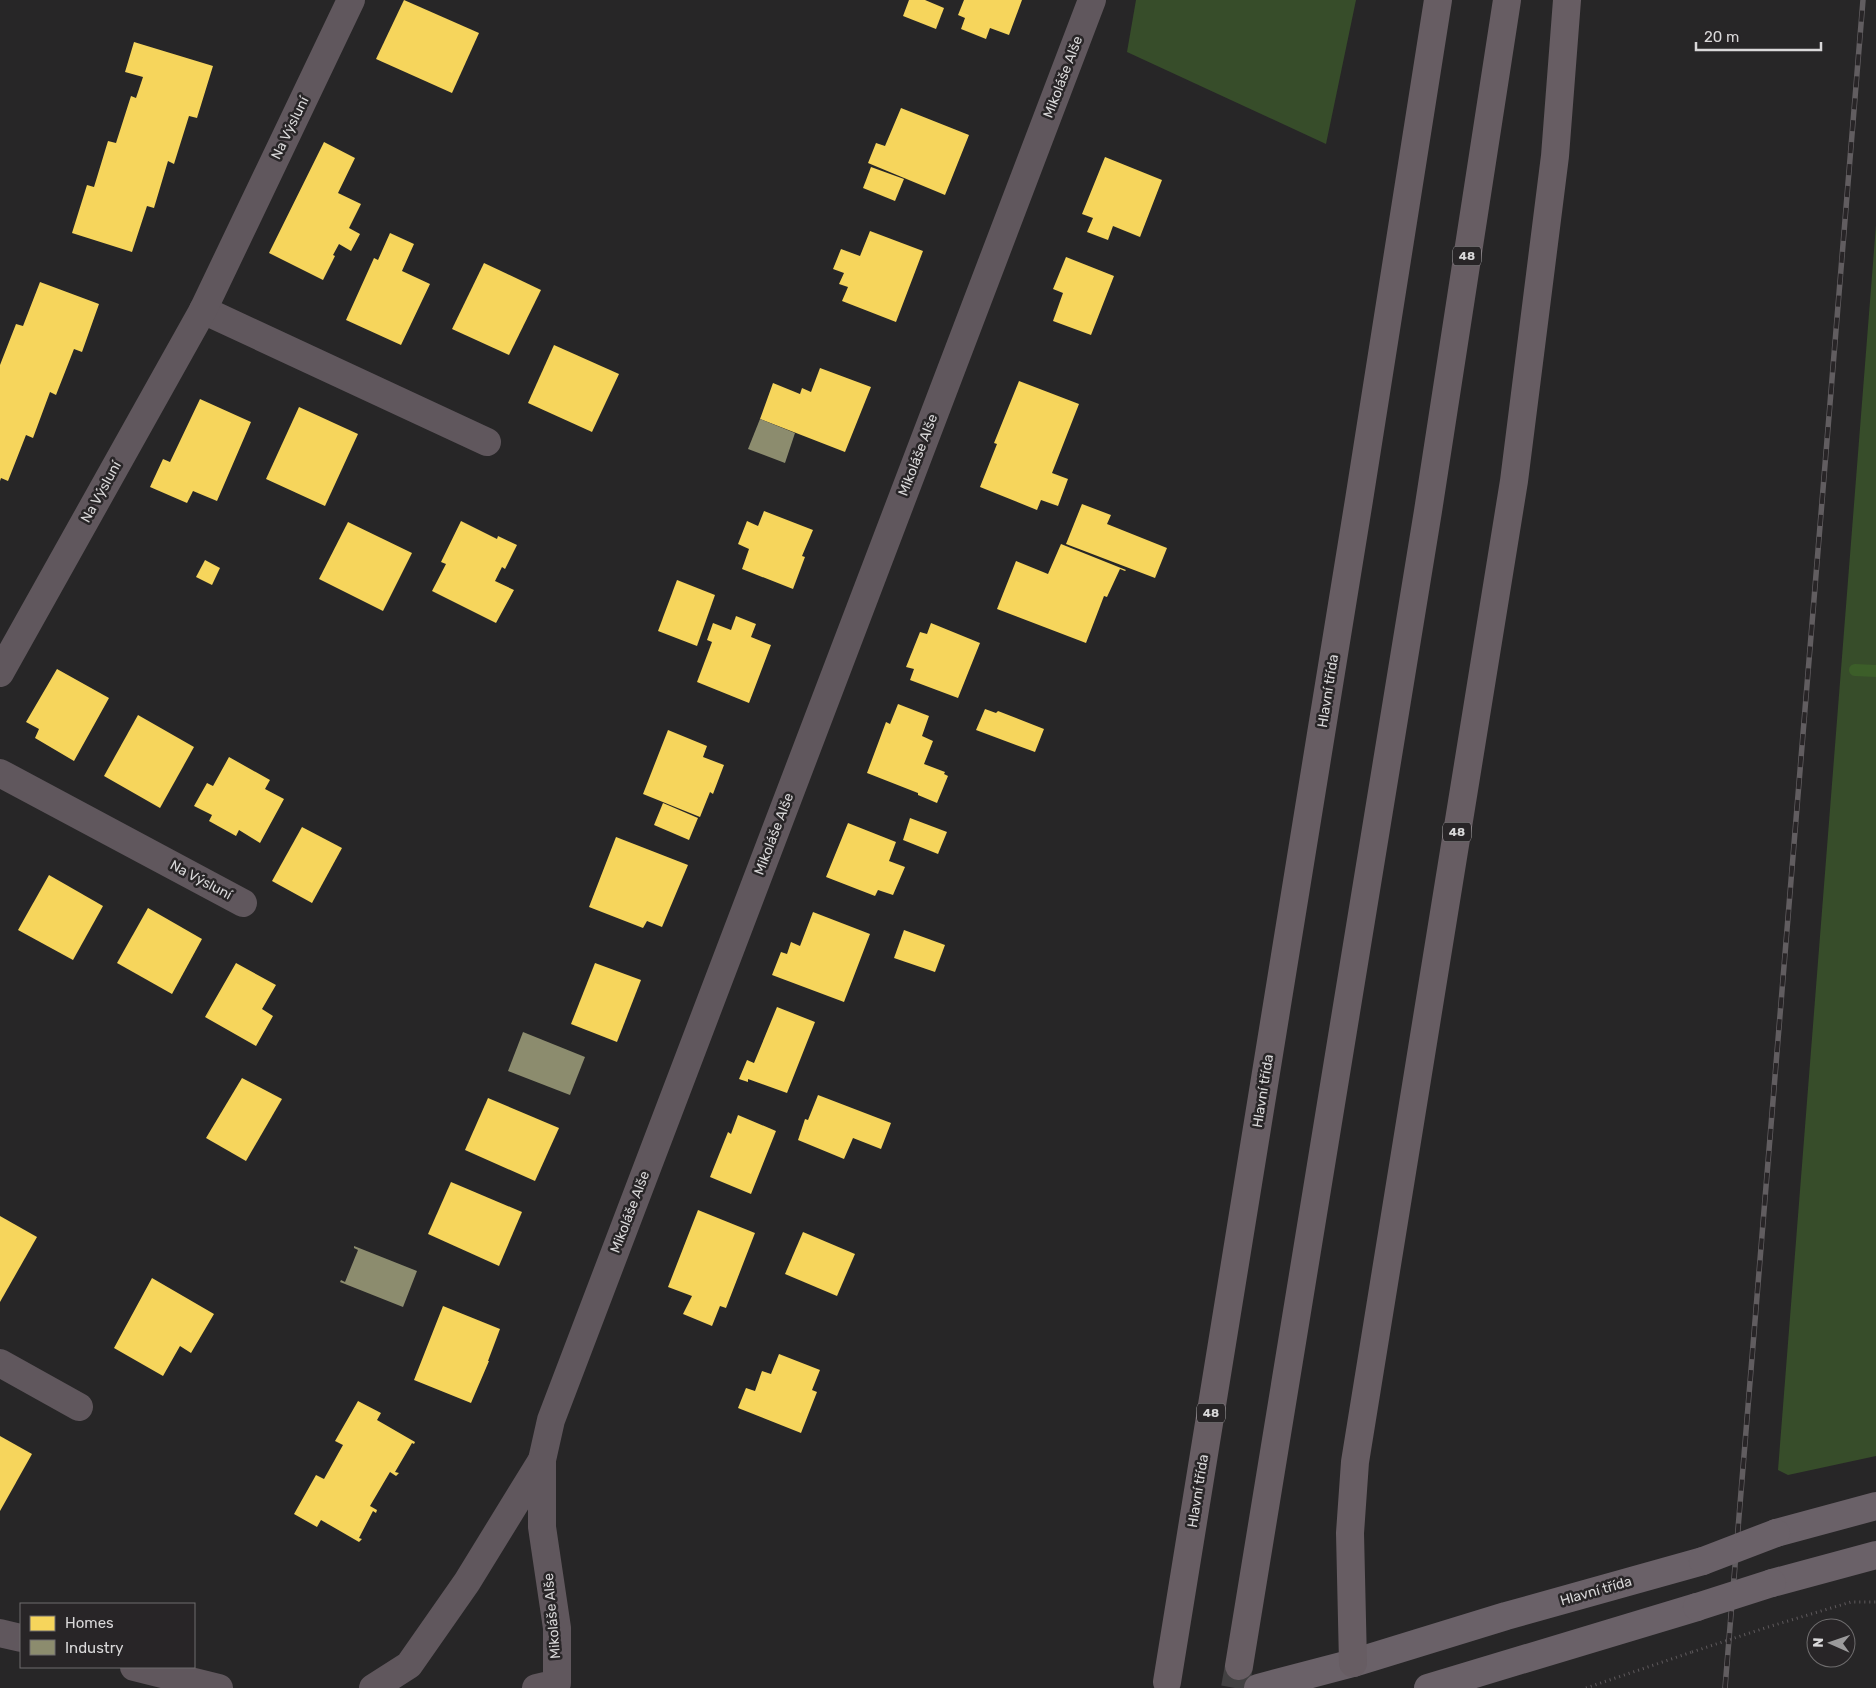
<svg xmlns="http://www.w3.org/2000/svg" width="1876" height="1688" viewBox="0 0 1876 1688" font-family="Rubik,sans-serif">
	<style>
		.green { fill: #374d2a }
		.homes { fill: #f6d55c }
		.industry { fill: #8c8c6e }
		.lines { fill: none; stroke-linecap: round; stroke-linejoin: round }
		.stream { stroke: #3c5e29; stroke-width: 12 }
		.highway-tunnel { stroke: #424142; stroke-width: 28; stroke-dasharray: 28 14; stroke-linecap: butt }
		.path { stroke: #5f5a5d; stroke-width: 3; stroke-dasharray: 1 4; stroke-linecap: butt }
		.minor { stroke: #60575d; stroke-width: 28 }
		.major { stroke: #6a6168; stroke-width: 28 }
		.highway { stroke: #675d63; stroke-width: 28 }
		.rail-casing { stroke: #615d60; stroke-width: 5.5 }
		.rail { stroke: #282527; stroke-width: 4; stroke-dasharray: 11; stroke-linecap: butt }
		.path-bridge { stroke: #5f5a5d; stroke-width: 3; stroke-dasharray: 1 4; stroke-linecap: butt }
		.major-bridge { stroke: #6a6168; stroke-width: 28 }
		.labels { text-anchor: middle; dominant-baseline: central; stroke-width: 5; stroke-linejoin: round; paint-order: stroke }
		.shield { fill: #282527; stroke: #a4a2a4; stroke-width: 1 }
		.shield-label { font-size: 12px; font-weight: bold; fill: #d9d8d9 }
		.street-label { font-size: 14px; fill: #d9d8d9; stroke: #282527 }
	</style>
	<rect width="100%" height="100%" fill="#272627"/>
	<!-- green -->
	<g class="green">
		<path d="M1136,0H1356L1326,144L1127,52Z"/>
		<path d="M1876,225V1456L1788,1475L1778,1470Z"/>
	</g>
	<!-- homes -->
	<g class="homes">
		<path d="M404,0L479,33L452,93L376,59Z"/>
		<path d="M909,0H925L944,8L936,29L903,16Z"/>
		<path d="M964,0H1022L1009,35L990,28L986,39L961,29L965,18L958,15Z"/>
		<path d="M134,42L213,66L197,118L189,116L174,164L168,161L154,208L147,206L132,252L72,233L87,185L94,187L108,141L116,143L131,96L136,98L143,77L125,72Z"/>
		<path d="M901,108L969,135L945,195L868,163L876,143L885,146Z"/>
		<path d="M324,142L355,158L338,193L361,204L349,228L360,234L351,251L339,244L333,255L335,256L323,280L269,253Z"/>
		<path d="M1105,157L1162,180L1140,237L1113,226L1108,240L1087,232L1093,218L1082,214Z"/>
		<path d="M871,167L904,179L895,201L863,188Z"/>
		<path d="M870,231L923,251L896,322L842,301L848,287L839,284L844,273L833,269L841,249L860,256Z"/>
		<path d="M390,233L414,244L402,271L430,284L401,345L346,320L374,258L378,260Z"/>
		<path d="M1066,257L1114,276L1091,335L1053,321L1063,293L1053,289Z"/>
		<path d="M484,263L541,290L509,355L452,329Z"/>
		<path d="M40,282L99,304L82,352L74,349L56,395L50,392L33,438L26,435L8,481L1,478L0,481V365L16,324L23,326Z"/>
		<path d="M554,345L619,374L592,432L528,403Z"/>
		<path d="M820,368L871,387L845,452L760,419L773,383L800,394L802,388L811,392Z"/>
		<path d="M1019,381L1079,404L1052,473L1068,479L1058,506L1041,500L1037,510L980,487L997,444L994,443Z"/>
		<path d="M200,399L251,422L217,501L193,491L187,503L150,487L163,459L170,462Z"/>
		<path d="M299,407L358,434L325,506L266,479Z"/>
		<path d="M1082,504L1111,515L1107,524L1167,548L1155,578L1066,544Z"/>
		<path d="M764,511L813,530L802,556L805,557L793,589L742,569L749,549L738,544L747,521L758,526Z"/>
		<path d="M461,521L497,539L498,536L517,545L505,569L502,567L495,581L514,590L496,623L432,591L446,564L441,562Z"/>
		<path d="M348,522L412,553L383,611L319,579Z"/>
		<path d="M1061,544L1126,570L1125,571L1120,569L1107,597L1104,596L1086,643L997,609L1016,561L1048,574Z"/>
		<path d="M205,560L220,568L212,585L196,577Z"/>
		<path d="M677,580L715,595L697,646L658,631Z"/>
		<path d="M736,616L756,624L751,637L771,645L749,703L697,682L712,642L707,640L713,623L731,630Z"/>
		<path d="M931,623L980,643L958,698L910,680L914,669L906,667L920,632L927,634Z"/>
		<path d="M57,669L109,698L74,761L35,738L39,729L26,722Z"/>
		<path d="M898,704L929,716L922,736L933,741L924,764L945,772L944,774L948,776L937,803L918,795V793L867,773L886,722L890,724Z"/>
		<path d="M985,709L996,713L998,711L1044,729L1035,752L976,730Z"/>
		<path d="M138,715L194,747L160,808L104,776Z"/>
		<path d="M668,730L707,746L703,757L724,765L713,794L710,792L700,817L643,794Z"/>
		<path d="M229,757L270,780L265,789L284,799L260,843L239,830L236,836L209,821L212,815L194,806L207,783L213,786Z"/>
		<path d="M663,803L698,818L689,840L654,825Z"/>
		<path d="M910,818L947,832L938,854L903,840Z"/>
		<path d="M848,823L896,842L889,861L905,867L893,895L878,890L875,896L826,877Z"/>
		<path d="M302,827L342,848L312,903L272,881Z"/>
		<path d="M616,837L688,865L662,927L647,921L643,928L589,907Z"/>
		<path d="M49,875L103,906L73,960L18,930Z"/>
		<path d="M148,908L202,939L172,994L117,963Z"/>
		<path d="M813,912L870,934L844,1002L772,975L781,952L787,954L791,942L800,946Z"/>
		<path d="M904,930L945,945L935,972L894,958Z"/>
		<path d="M236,963L276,985L262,1009L273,1016L256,1046L205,1017Z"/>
		<path d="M595,963L641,980L617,1042L571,1024Z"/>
		<path d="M777,1007L815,1022L787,1093L748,1079V1082L739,1079L747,1060L754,1063Z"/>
		<path d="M242,1078L282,1099L246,1161L206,1138Z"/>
		<path d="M818,1095L891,1123L881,1149L853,1138L844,1159L798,1140L805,1119L808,1120Z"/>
		<path d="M488,1098L559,1128L535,1181L465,1150Z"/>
		<path d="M738,1115L776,1131L751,1194L710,1177L728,1132L731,1134Z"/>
		<path d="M451,1182L522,1212L499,1266L428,1234Z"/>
		<path d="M698,1210L755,1233L726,1308L720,1306L712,1326L683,1314L692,1296L668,1287Z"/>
		<path d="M0,1216L37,1237L0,1302Z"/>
		<path d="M803,1232L855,1254L837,1296L785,1274Z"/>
		<path d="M152,1278L214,1314L191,1353L180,1346L163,1376L114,1348Z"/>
		<path d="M443,1306L500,1329L488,1361H489L471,1403L414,1380Z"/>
		<path d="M779,1354L820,1370L812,1390L817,1392L801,1433L738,1408L746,1388L755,1391L762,1371L771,1374Z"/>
		<path d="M358,1401L381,1413L377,1420L415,1442L414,1444L412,1443L395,1472L399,1473L396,1476L390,1472L370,1506L377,1510L376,1513L373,1511L359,1538L362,1539L359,1542L321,1520L317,1527L294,1514L316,1475L324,1479L343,1445L335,1441Z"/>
		<path d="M0,1436L32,1454L0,1511Z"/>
	</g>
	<!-- industry -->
	<g class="industry">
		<path d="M760,419L795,433L785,463L748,449Z"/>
		<path d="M523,1032L585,1057L570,1095L508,1071Z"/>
		<path d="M354,1246L417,1271L403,1307L340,1282L341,1280L345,1282L358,1250L354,1248Z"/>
	</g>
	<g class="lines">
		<!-- stream -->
		<path class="stream" d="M1855,670L1876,671"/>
		<!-- highway-tunnel -->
		<path class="highway-tunnel" d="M1235,1688L1239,1666"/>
		<!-- path -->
		<g class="path">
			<path d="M1768,1627L1851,1602H1876"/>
			<path d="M1586,1688L1692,1652"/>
		</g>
		<!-- minor -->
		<g class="minor">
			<path d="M203,310L487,442"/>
			<path d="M0,673L203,310L351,0"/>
			<path d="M0,773L243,903"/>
			<path d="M0,1363L79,1407"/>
			<path d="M0,1633L21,1638"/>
			<path d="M134,1667L219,1688"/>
			<path d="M373,1688L409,1665L467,1582L542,1460"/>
			<path d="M536,1688L557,1683V1628L542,1527V1460L551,1420L1092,0"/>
		</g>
		<!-- major -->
		<g class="major">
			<path d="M1776,1533L1876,1506"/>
			<path d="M1772,1583L1876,1555"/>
			<path d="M1258,1688L1353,1663L1506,1616L1703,1561"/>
			<path d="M1428,1688L1697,1607"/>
		</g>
		<!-- highway -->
		<g class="highway">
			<path d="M1353,1663L1350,1533L1355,1462L1514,481L1555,156L1567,0"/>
			<path d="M1239,1666L1428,511L1507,0"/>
			<path d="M1167,1682L1359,500L1438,0"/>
		</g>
		<defs>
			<path id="rail" d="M1725,1688L1863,0"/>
		</defs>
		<!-- rail casing -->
		<use href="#rail" class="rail-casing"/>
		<!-- rail -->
		<use href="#rail" class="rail"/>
		<!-- path-bridge -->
		<path class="path-bridge" d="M1692,1652L1768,1627"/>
		<!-- major-bridge -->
		<g class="major-bridge">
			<path d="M1703,1561L1776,1533"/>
			<path d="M1697,1607L1772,1583"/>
		</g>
	</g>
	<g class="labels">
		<!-- shield labels -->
		<g class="shield">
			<rect x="1453" y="246.5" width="28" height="19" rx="4"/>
			<rect x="1443" y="822.5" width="28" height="19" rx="4"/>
			<rect x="1197" y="1403.5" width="28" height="19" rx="4"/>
		</g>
		<g class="shield-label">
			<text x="1467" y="256">48</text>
			<text x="1457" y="832">48</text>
			<text x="1211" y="1413">48</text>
		</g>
		<!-- street labels -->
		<g class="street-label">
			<text transform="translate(1063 77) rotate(-69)">Mikoláše Alše</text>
			<text transform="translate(290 128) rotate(-64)">Na Výsluní</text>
			<text transform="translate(918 455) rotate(-69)">Mikoláše Alše</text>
			<text transform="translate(101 492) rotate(-61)">Na Výsluní</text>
			<text transform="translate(1328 691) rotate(-81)">Hlavní třída</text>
			<text transform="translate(774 834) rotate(-69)">Mikoláše Alše</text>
			<text transform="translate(201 880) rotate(28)">Na Výsluní</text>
			<text transform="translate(1263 1091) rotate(-81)">Hlavní třída</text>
			<text transform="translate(630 1212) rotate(-69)">Mikoláše Alše</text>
			<text transform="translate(1198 1491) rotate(-81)">Hlavní třída</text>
			<text transform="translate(1596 1591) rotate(-16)">Hlavní třída</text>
			<text transform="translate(552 1616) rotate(-95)">Mikoláše Alše</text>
		</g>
	</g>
	<!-- legend -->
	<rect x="20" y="1603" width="175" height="65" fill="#282527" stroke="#6f6d6e"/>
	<rect x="30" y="1616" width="25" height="15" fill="#f6d55c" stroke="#6f6d6e"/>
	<text x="65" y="1628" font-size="15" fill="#d9d8d9">Homes</text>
	<rect x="30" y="1640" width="25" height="15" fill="#8c8c6e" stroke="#6f6d6e"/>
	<text x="65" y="1653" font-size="15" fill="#d9d8d9">Industry</text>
	<!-- north arrow -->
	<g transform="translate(1831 1643) rotate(272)"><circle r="24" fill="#282527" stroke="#6f6d6e"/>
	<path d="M0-4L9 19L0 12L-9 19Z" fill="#9b9a9b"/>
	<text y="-8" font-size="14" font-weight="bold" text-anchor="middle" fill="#d9d8d9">N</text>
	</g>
	<!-- scale -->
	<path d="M1696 42v8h125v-8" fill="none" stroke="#d9d8d9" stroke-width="2.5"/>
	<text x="1704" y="42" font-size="15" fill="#d9d8d9" stroke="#282527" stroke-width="4" paint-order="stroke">20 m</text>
</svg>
